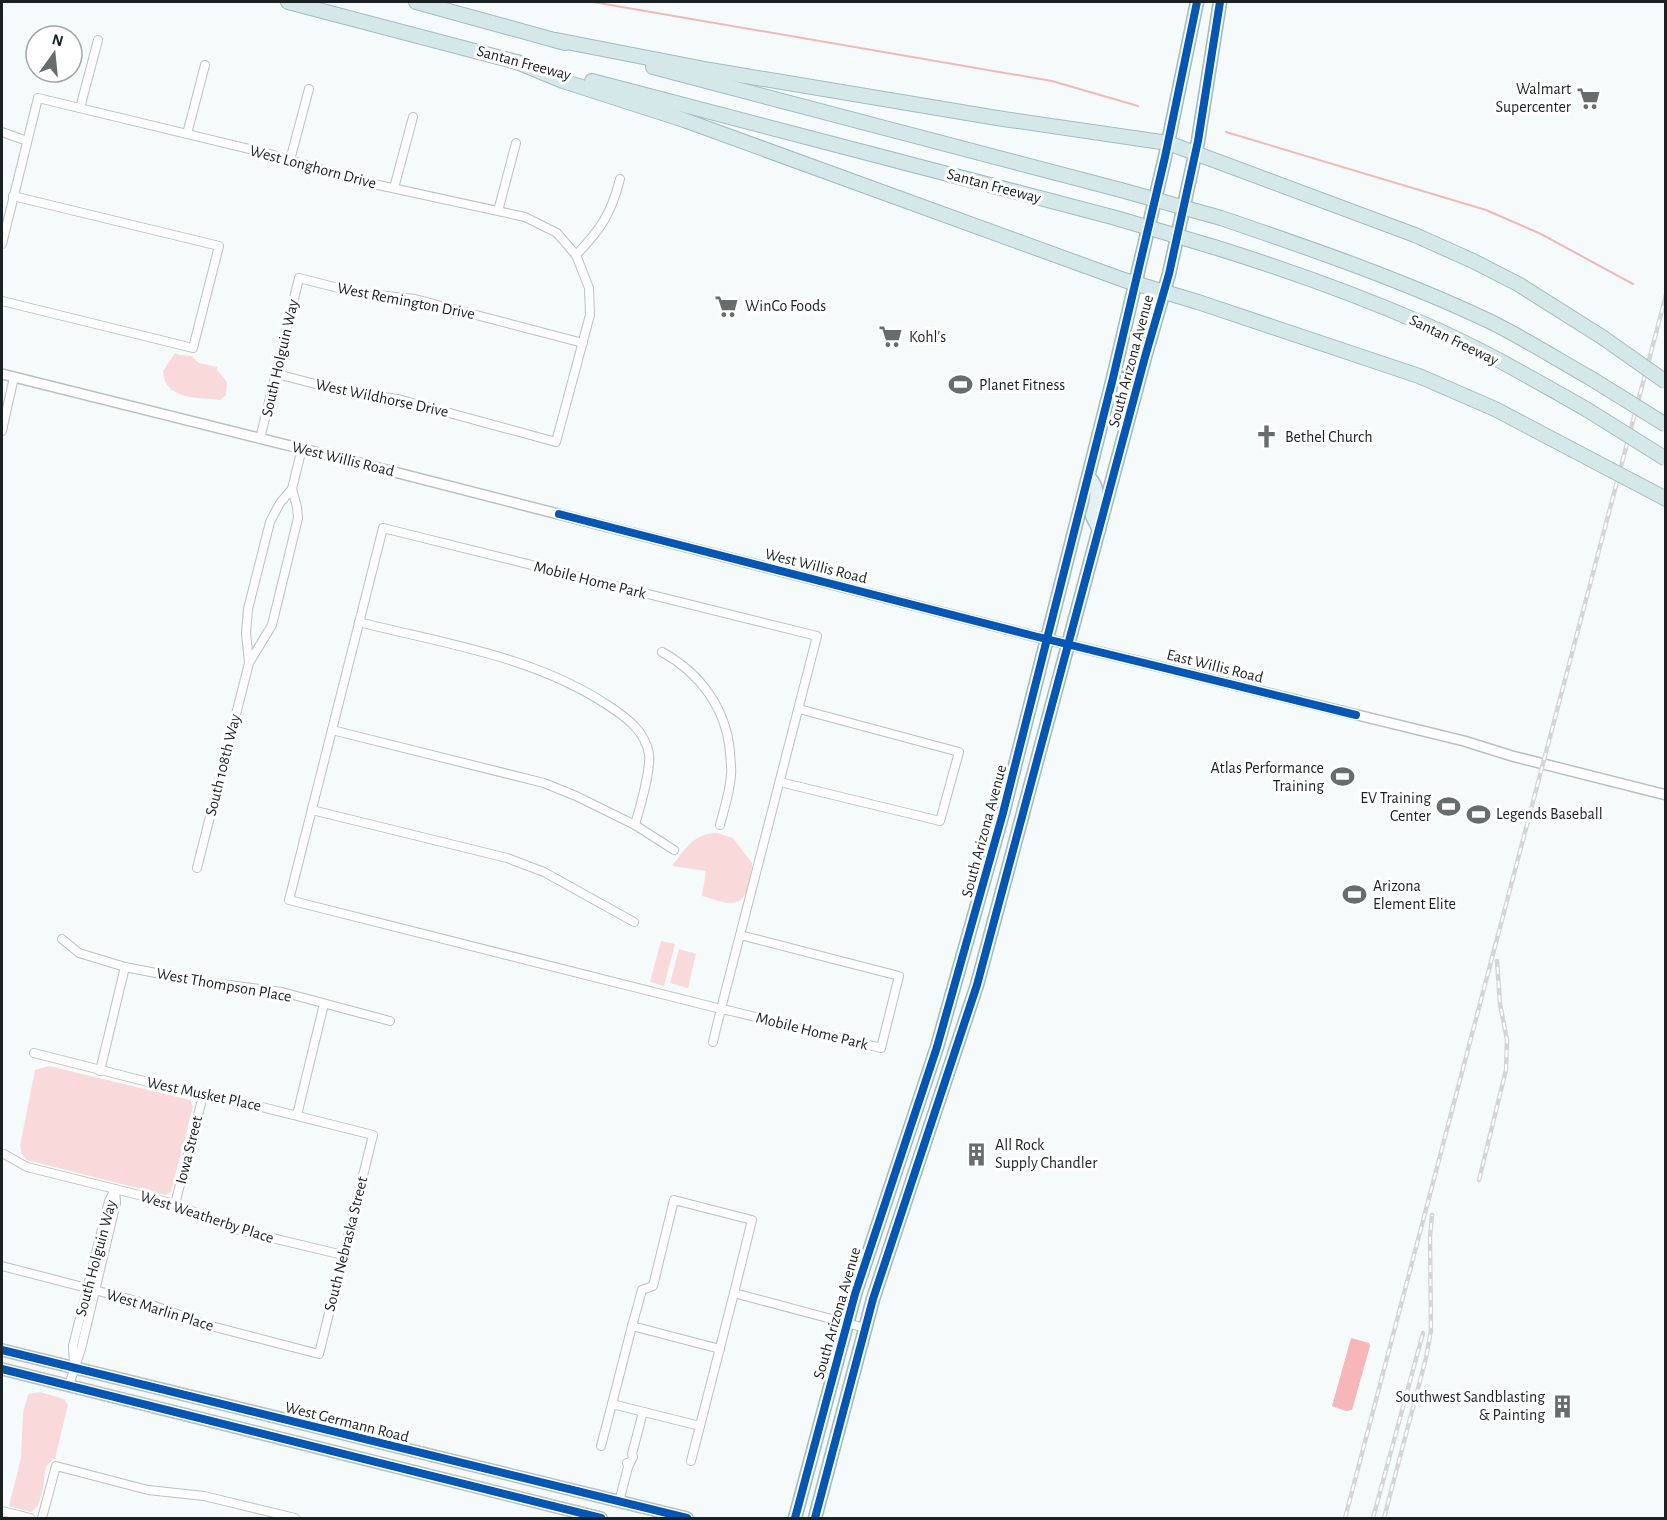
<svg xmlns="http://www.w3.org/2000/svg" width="1667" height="1520" viewBox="0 0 1667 1520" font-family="'Alegreya Sans',sans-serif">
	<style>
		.green { fill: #f9d9d9 }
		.water { fill: #f7b6b8 }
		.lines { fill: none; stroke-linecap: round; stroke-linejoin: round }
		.stream { stroke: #f7b6b8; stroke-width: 2 }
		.minor-casing { stroke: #bbc1c2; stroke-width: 10 }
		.tertiary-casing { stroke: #bbc1c2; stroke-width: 12 }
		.secondary-casing { stroke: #bbc1c2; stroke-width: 14 }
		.primary-casing { stroke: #a3bbbd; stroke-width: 15 }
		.motorway-casing { stroke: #a3bbbd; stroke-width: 16 }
		.minor { stroke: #fefefe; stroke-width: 8 }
		.tertiary { stroke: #fefefe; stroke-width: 9 }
		.secondary { stroke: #fefefe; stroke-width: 10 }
		.primary { stroke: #e4f1f2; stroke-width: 12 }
		.motorway { stroke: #d4e8ea; stroke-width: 14 }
		.rail-casing { stroke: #d4d6d6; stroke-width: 4.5 }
		.rail { stroke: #fff; stroke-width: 2; stroke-dasharray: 7; stroke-linecap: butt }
		.motorway-bridge-casing { stroke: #a3bbbd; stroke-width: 16; stroke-linecap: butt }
		.motorway-bridge { stroke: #d4e8ea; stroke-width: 14 }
		.cycleway-casing { stroke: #fff; stroke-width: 11 }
		.cycleway { stroke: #0057b8; stroke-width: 8 }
		.labels { text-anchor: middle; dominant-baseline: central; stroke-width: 6; stroke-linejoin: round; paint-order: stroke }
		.street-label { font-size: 16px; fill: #1a2122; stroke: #fff }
		.poi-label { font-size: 16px; fill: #1a2122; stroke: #fff; text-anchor: start }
	</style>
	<rect width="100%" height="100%" fill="#f5fbfb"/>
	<!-- green -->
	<g class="green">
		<path d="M175,353L179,355L191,356L199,363L217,367V370L227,382L226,395L220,400C200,397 164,401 163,371Z"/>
		<path d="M717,833L733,838L752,863C752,871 749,878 748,886C741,913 722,901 702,896L706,871L672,866C685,849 694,833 717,833Z"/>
		<path d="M661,941L675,944L664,986L650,982Z"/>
		<path d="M679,949L696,954L688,988L670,983Z"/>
		<path d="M49,1066L190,1100L193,1106L171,1192L165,1195L27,1160L22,1154L20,1146L35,1070Z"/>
		<path d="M40,1392L64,1399L68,1405L55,1458C44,1465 45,1472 44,1483C43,1491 40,1500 37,1507L31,1512L9,1506L21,1458L23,1413L28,1394Z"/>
	</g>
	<!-- water -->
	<path class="water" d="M1351,1338L1369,1343L1370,1346L1352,1410L1346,1411L1332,1406Z"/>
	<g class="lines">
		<!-- stream -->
		<g class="stream">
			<path d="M593,2L1052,81L1138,106"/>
			<path d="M1226,132L1486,210L1541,234L1633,284"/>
		</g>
		<defs>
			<g id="minor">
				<path d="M80,108L98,40"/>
				<path d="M2,132L27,141"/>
				<path d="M187,134L205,65"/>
				<path d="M290,160L309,89"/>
				<path d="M394,188L413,117"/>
				<path d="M498,211L516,143"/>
				<path d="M2,244L38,98L270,154L360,181L525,217L557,233L576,255L589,288L590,315L556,442L398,399L342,391L277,374"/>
				<path d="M576,255C601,229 611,214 620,179"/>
				<path d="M2,301L193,348L219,246L13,196"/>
				<path d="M2,431L14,377"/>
				<path d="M260,439L299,278L358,293L415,299L583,343"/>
				<path d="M359,622C445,644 534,656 609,706C627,718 645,731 649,754C651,771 640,807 635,825"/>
				<path d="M662,652C700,673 726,708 730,752C730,759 732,768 731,775C730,792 724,809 720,825"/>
				<path d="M249,663L246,633L248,609L270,522L280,503L292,489L302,448"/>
				<path d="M332,730L544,783L576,796L635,825L674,850"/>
				<path d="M780,782L940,821L959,752L799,709"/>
				<path d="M312,810L507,858L544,872L634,922"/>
				<path d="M197,868L249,663L272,625L298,518L297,507L292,489"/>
				<path d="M62,939L79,953L125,967L197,981L282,992L390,1021"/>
				<path d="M713,1042C716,1028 720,1014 723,1001L817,636L383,528L289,900L721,1009L731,1011L881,1048L899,976L740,935"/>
				<path d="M100,1071L125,967"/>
				<path d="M297,1115L324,1004"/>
				<path d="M4,1154L27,1167L175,1204L235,1229L343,1255"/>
				<path d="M175,1204L203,1096"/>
				<path d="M2,1266L152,1305L207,1325L319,1354L373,1135L254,1105L203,1096L34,1053"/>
				<path d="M632,1326L612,1404L700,1426"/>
				<path d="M720,1349L632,1326L642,1290L653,1286L674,1200L752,1220L734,1293"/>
				<path d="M74,1364L73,1346L109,1201L115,1190"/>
				<path d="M69,1385L81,1349L116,1203L115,1189"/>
				<path d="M601,1446L612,1404"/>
				<path d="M691,1461L734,1293L865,1328"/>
				<path d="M628,1467L633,1457L632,1454L643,1412"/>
				<path d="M619,1502L628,1467L627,1463"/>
				<path d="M2,1511L30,1518"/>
				<path d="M42,1518L56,1466L148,1490L204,1496L295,1518"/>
			</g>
			<path id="tertiary" d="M2,374L367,465L1034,636L1464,741L1512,756L1666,795"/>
			<g id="secondary">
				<path d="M2,1350L687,1518"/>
				<path d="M2,1369L601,1518"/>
			</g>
			<g id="primary">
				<path d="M1089,477C1101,489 1096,501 1092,516L1099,530"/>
				<path d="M795,1518L855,1294L937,1047L1003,813L1113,378L1165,157L1197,2"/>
				<path d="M815,1518L873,1299L977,985L1145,357L1169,274L1198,141L1220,2"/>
			</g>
			<g id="motorway">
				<path d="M288,2L524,64"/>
				<path d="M416,2L565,43"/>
				<path d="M556,40L710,70L997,118L1168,143L1415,235L1473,261L1518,284L1602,337"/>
				<path d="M517,62L563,81L684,120L1124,280L1198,302L1419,376L1495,409L1571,449"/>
				<path d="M653,67L1121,190"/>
				<path d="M592,81L1116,218"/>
				<path d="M1221,218C1312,249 1402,280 1489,321C1524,338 1558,360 1592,379"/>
				<path d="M1214,247C1285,269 1355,294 1424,324C1480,348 1533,379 1586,409"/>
				<path d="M1651,491L1666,499"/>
			</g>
		</defs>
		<!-- minor casing -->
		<use href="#minor" class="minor-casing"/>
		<!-- tertiary casing -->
		<use href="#tertiary" class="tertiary-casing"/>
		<!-- secondary casing -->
		<use href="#secondary" class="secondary-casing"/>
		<!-- primary casing -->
		<use href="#primary" class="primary-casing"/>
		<!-- motorway casing -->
		<use href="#motorway" class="motorway-casing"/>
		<!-- minor -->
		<use href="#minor" class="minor"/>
		<!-- tertiary -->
		<use href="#tertiary" class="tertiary"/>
		<!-- secondary -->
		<use href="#secondary" class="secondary"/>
		<!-- primary -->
		<use href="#primary" class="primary"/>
		<!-- motorway -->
		<use href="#motorway" class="motorway"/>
		<defs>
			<g id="rail">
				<path d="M1479,1180L1506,1070L1507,1040L1500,1004L1497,961"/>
				<path d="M1345,1518L1666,295"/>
				<path d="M1373,1518L1423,1333"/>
				<path d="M1384,1518L1426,1358L1431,1330L1430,1237L1432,1215"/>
			</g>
		</defs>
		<!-- rail casing -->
		<use href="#rail" class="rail-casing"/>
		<!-- rail -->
		<use href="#rail" class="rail"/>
		<defs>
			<g id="motorway-bridge">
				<path d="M1121,190L1221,218"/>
				<path d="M1116,218L1214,247"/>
				<path d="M1602,337L1666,382"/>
				<path d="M1592,379L1666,425"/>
				<path d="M1586,409L1666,459"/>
				<path d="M1571,449L1651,491"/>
			</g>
		</defs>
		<!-- motorway-bridge casing -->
		<use href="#motorway-bridge" class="motorway-bridge-casing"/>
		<!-- motorway-bridge -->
		<use href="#motorway-bridge" class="motorway-bridge"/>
		<defs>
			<g id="cycleway">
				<path d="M559,514L1034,636L1356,715"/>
				<path d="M2,1350L687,1518"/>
				<path d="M2,1369L601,1518"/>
				<path d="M795,1518L855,1294L937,1047L1003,813L1113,378L1165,157L1197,2"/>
				<path d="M815,1518L873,1299L977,985L1145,357L1169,274L1198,141L1220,2"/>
			</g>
		</defs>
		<!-- cycleway casing -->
		<use href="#cycleway" class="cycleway-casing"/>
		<!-- cycleway -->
		<use href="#cycleway" class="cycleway"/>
	</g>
	<!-- icons -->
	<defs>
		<symbol id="supermarket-bare" viewBox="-9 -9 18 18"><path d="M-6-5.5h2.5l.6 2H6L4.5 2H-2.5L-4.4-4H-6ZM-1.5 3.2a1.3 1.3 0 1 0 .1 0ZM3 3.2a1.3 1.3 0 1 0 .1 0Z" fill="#676d6e" stroke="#fff" stroke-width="2.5" paint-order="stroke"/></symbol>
		<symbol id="stadium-bare" viewBox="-9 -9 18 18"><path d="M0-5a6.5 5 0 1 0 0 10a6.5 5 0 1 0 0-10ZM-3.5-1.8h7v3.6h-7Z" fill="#676d6e" stroke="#fff" stroke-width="2.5" paint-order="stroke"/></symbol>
		<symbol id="church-bare" viewBox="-9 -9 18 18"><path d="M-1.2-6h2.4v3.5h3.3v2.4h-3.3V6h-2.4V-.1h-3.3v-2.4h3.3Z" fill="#676d6e" stroke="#fff" stroke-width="2.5" paint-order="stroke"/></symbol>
		<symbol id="building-bare" viewBox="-9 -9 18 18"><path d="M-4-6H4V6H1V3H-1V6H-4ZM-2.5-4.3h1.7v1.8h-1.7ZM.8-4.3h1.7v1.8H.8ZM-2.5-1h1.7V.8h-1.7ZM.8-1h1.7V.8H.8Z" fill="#676d6e" stroke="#fff" stroke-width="2.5" paint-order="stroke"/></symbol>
	</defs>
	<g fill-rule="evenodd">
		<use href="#supermarket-bare" x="1572" y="82" width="33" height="33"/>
		<use href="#supermarket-bare" x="710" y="290" width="33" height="33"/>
		<use href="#supermarket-bare" x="874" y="320" width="33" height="33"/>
		<use href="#stadium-bare" x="944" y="368" width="33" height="33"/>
		<use href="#church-bare" x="1250" y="420" width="33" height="33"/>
		<use href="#stadium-bare" x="1326" y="760" width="33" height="33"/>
		<use href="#stadium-bare" x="1432" y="790" width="33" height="33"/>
		<use href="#stadium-bare" x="1462" y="798" width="33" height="33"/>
		<use href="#stadium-bare" x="1338" y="878" width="33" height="33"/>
		<use href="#building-bare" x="960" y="1138" width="33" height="33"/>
		<use href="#building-bare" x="1546" y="1390" width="33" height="33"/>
	</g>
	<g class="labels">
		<!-- street labels -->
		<g class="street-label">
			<text transform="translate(524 63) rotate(15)">Santan Freeway</text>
			<text transform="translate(313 167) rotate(15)">West Longhorn Drive</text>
			<text transform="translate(994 186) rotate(15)">Santan Freeway</text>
			<text transform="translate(406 301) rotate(11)">West Remington Drive</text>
			<text transform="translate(1454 340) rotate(26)">Santan Freeway</text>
			<text transform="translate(280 358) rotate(-77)">South Holguin Way</text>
			<text transform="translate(1131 361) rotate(-75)">South Arizona Avenue</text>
			<text transform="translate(382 398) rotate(12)">West Wildhorse Drive</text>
			<text transform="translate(343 459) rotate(14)">West Willis Road</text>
			<text transform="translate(816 566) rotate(14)">West Willis Road</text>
			<text transform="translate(590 580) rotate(14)">Mobile Home Park</text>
			<text transform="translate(1215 666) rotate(14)">East Willis Road</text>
			<text transform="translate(223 765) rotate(-76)">South 108th Way</text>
			<text transform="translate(984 831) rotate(-75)">South Arizona Avenue</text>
			<text transform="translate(224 985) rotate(10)">West Thompson Place</text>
			<text transform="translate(812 1031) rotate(14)">Mobile Home Park</text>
			<text transform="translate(204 1094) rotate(12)">West Musket Place</text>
			<text transform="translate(189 1150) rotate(-76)">Iowa Street</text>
			<text transform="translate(207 1217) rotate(18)">West Weatherby Place</text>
			<text transform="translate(346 1244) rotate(-76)">South Nebraska Street</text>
			<text transform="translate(96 1258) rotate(-75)">South Holguin Way</text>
			<text transform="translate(160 1310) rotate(17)">West Marlin Place</text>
			<text transform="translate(837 1313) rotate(-74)">South Arizona Avenue</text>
			<text transform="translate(347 1422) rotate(14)">West Germann Road</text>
		</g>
		<!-- poi labels -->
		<g class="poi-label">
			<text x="1571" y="89" text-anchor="end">Walmart<tspan x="1571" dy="18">Supercenter</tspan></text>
			<text x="745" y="306">WinCo Foods</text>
			<text x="909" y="337">Kohl's</text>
			<text x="979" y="385">Planet Fitness</text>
			<text x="1285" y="437">Bethel Church</text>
			<text x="1324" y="768" text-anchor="end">Atlas Performance<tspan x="1324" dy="18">Training</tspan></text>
			<text x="1431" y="798" text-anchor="end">EV Training<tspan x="1431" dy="18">Center</tspan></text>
			<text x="1496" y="814">Legends Baseball</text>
			<text x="1373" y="886">Arizona<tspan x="1373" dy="18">Element Elite</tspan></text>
			<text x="995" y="1145">All Rock<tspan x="995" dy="18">Supply Chandler</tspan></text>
			<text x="1545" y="1397" text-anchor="end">Southwest Sandblasting<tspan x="1545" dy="18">&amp; Painting</tspan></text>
		</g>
	</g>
	<!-- border -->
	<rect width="1667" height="1520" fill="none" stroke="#1a2122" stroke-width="6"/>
	<!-- north arrow -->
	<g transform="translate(54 54) rotate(15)"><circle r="28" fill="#ffffff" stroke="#a3a6a7" stroke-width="1.5"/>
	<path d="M0-4.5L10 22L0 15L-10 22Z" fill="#676d6e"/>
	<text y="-9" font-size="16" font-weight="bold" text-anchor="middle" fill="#1a2122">N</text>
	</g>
</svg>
